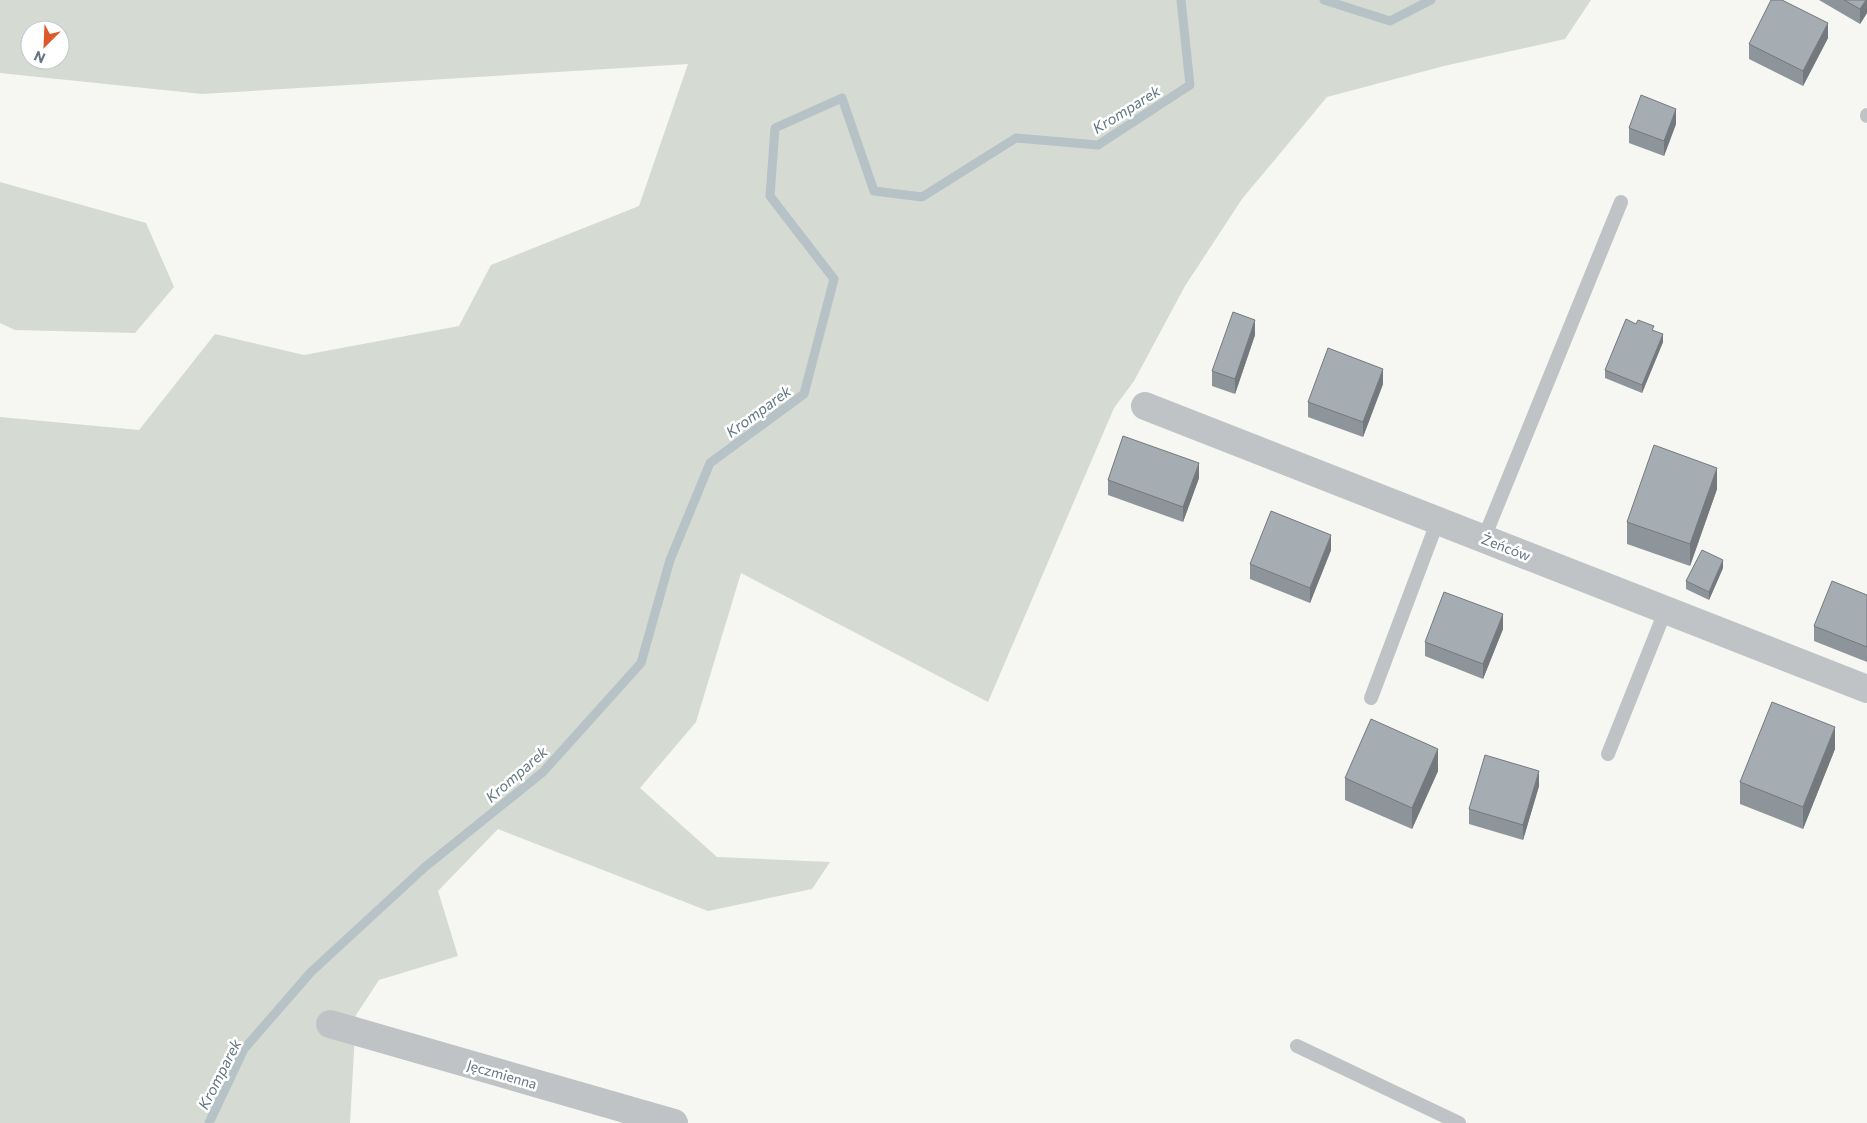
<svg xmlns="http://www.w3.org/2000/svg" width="1867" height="1123" viewBox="0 0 1867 1123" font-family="Commissioner,sans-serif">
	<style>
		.green { fill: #d5dbd2; fill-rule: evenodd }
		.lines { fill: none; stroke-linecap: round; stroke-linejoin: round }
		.stream { stroke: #b7c2c7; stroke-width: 9 }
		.service { stroke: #bfc3c6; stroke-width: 14 }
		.minor { stroke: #bfc3c6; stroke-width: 28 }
		.wall { fill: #8e959a }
		.shaded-wall { fill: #74797d }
		.building { fill: #a5adb3; stroke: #74797d }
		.labels { text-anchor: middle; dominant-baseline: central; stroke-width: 5; stroke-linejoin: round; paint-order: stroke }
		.street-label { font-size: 14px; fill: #657583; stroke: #fff }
		.water-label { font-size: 15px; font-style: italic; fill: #61777f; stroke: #fff }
	</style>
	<rect width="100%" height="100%" fill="#f6f6f2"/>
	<!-- green -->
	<g class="green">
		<path d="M0,0H1591L1565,39L1444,66L1327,97L1242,199L1185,286L1134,381L1114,408L988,702L741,573L696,722L640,788L717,857L830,862L812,889L708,911L498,829L438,891L458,956L379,980L356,1015L350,1123H0V417L139,430L215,334L304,355L459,326L491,265L639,206L688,64L202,94L0,73ZM30,30H60V60H30Z"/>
		<path d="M0,182L146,223L174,287L135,333L15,330L0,323Z"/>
	</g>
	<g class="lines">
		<!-- stream -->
		<g class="stream">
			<path d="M1324,0L1390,21L1431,0"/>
			<path d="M209,1123L244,1049L311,972L425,867L543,772L641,663L670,560L710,463L804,394L834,279L770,196L775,128L842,98L874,191L922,197L1016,138L1098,145L1190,85L1181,0"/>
		</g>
		<!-- service -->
		<g class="service">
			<path d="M1867,116V115"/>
			<path d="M1484,538L1621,202"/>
			<path d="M1371,698L1438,520"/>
			<path d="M1608,754L1666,609"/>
			<path d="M1297,1046L1459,1123"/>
		</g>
		<!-- minor -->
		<g class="minor">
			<path d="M1145,406L1867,689"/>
			<path d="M330,1024L674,1123"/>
		</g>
	</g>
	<!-- wall -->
	<g class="wall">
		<path d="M1819,0H1867V13L1860,24Z"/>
		<path d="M1828,38L1803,86L1749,59V44Z"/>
		<path d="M1676,124L1664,156L1629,143V128Z"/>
		<path d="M1654,331L1663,342L1642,393L1605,378V370Z"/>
		<path d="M1255,335L1235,394L1212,386V371Z"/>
		<path d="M1383,384L1363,437L1308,417V402Z"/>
		<path d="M1199,478L1183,522L1108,495V480Z"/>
		<path d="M1717,489L1690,566L1627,544V522Z"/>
		<path d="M1331,550L1310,603L1250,579V564Z"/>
		<path d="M1723,568L1709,600L1686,589V581Z"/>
		<path d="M1867,595V662L1814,641V626Z"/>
		<path d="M1503,629L1483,679L1425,656V642Z"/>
		<path d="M1835,749L1803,829L1740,804V782Z"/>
		<path d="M1438,771L1412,829L1345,800V778Z"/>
		<path d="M1539,786L1523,840L1469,824V809Z"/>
	</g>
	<!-- shaded-wall -->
	<g class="shaded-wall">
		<path d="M1866,0H1867V13L1860,24V9Z"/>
		<path d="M1828,23V38L1803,86V71Z"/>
		<path d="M1676,109V124L1664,156V141Z"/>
		<path d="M1255,320V335L1235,394V379Z"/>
		<path d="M1663,334V342L1642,393V385Z"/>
		<path d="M1383,369V384L1363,437V422Z"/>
		<path d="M1199,463V478L1183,522V507Z"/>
		<path d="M1717,468V489L1690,566V544Z"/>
		<path d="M1331,535V550L1310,603V588Z"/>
		<path d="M1723,560V568L1709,600V592Z"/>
		<path d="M1503,614V629L1483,679V664Z"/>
		<path d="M1835,727V749L1803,829V807Z"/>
		<path d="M1438,749V771L1412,829V808Z"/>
		<path d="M1539,771V786L1523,840V825Z"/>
	</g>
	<!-- building -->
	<g class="building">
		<path d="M1771,0H1782L1828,23L1803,71L1749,44Z"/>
		<path d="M1844,0H1866L1860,9Z"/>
		<path d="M1641,95L1676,109L1664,141L1629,128Z"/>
		<path d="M1233,312L1255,320L1235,379L1212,371Z"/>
		<path d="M1626,319L1636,324L1638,320L1654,326L1652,330L1663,334L1642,385L1605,370Z"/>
		<path d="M1328,348L1383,369L1363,422L1308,402Z"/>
		<path d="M1123,436L1199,463L1183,507L1108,480Z"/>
		<path d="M1654,445L1717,468L1690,544L1627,522Z"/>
		<path d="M1271,511L1331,535L1310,588L1250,564Z"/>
		<path d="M1702,550L1723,560L1709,592L1686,581Z"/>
		<path d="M1832,581L1867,595V647L1814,626Z"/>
		<path d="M1444,592L1503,614L1483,664L1425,642Z"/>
		<path d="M1772,702L1835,727L1803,807L1740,782Z"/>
		<path d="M1371,719L1438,749L1412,808L1345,778Z"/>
		<path d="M1485,755L1539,771L1523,825L1469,809Z"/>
	</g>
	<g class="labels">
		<!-- street labels -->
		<g class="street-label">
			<text transform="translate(1506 547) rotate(21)">Żeńców</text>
			<text transform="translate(502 1074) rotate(16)">Jęczmienna</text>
		</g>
		<!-- water labels -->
		<g class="water-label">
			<text transform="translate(1126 109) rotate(-32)">Kromparek</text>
			<text transform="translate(758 411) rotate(-36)">Kromparek</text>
			<text transform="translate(516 774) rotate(-41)">Kromparek</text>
			<text transform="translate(219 1074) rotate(-63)">Kromparek</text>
		</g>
	</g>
	<!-- north arrow -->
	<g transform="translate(45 45) rotate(204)"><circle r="24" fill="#ffffff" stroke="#c1c8cd"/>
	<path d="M0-4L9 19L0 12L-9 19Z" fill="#de592a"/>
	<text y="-8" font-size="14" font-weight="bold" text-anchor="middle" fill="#657583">N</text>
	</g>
</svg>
